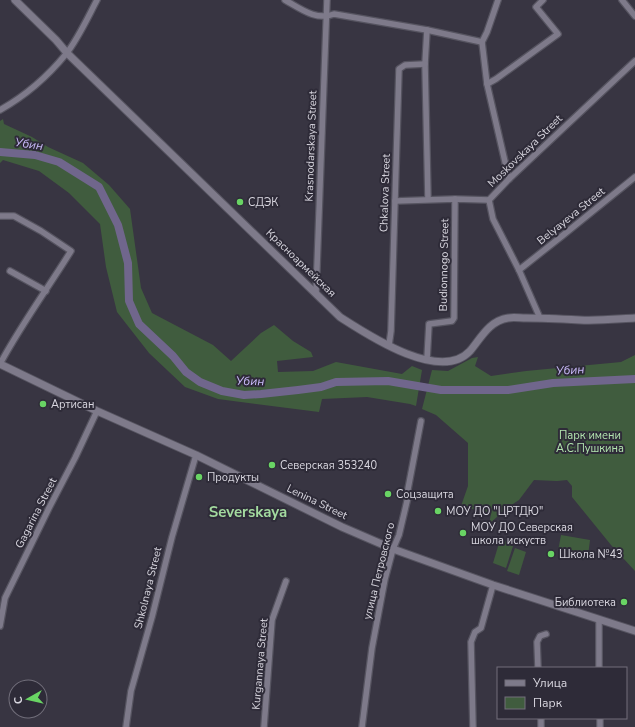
<svg xmlns="http://www.w3.org/2000/svg" width="635" height="727" viewBox="0 0 635 727" font-family="'Nunito Sans',sans-serif">
	<style>
		.green { fill: #405c3e }
		.lines { fill: none; stroke-linecap: round; stroke-linejoin: round }
		.river { stroke: #70668c; stroke-width: 8 }
		.minor-casing { stroke: #565460; stroke-width: 8 }
		.tertiary-casing { stroke: #565460; stroke-width: 9 }
		.minor { stroke: #7e7a8a; stroke-width: 5.5 }
		.tertiary { stroke: #7e7a8a; stroke-width: 7 }
		.poi-dot { fill: #69d464; stroke: #2e2b38; stroke-width: 1.5 }
		.labels { text-anchor: middle; dominant-baseline: central; stroke-width: 4; stroke-linejoin: round; paint-order: stroke }
		.street-label { font-size: 11px; fill: #d8d6df; stroke: #2e2b38 }
		.poi-label { font-size: 11px; fill: #d8d6df; stroke: #2e2b38; text-anchor: start }
		.park-label { font-size: 11px; fill: #b3e5af; stroke: #2e2b38 }
		.water-label { font-size: 12px; font-style: italic; fill: #cabafa; stroke: #2e2b38 }
		.district-label { font-size: 15px; font-weight: bold; fill: #a3da9f; stroke: #2e2b38 }
	</style>
	<rect width="100%" height="100%" fill="#383542"/>
	<!-- green -->
	<g class="green">
		<path d="M3,119L4,124L32,137L48,147L83,163L109,185L130,209L141,288L152,313L213,345L231,361L261,333L274,325L293,341L311,352L313,357L277,361L278,372L313,371L336,362L402,374L412,366L422,370L416,406L410,404L367,397L322,399L319,412L218,399L185,387L149,353L117,312L106,267L100,224L69,193L39,171L3,160L0,163V121Z"/>
		<path d="M635,355V571L611,545L572,497V486L567,480L557,481L534,480L519,500L507,508L489,524L491,514L461,506L468,486V443L436,415L422,409L432,370L448,371L472,358L478,357L475,366L491,376L526,371L621,362Z"/>
		<path d="M561,535L590,540L588,556L558,551Z"/>
		<path d="M500,540L514,543L506,568L493,563Z"/>
		<path d="M515,548L526,552L519,575L507,571Z"/>
	</g>
	<g class="lines">
		<!-- river -->
		<path class="river" d="M0,152L35,155L59,162L99,187L118,225L128,263L129,301L139,324L173,356L186,372L200,382L222,391L244,395L261,394L298,390L321,387L336,382L388,381L441,390H508L553,383L635,379"/>
		<defs>
			<g id="minor">
				<path d="M285,0C301,9 316,21 334,14L427,30L482,42"/>
				<path d="M498,0L487,32L482,42L487,84L509,179"/>
				<path d="M622,0L635,16"/>
				<path d="M427,30L425,64L428,199"/>
				<path d="M487,84L496,79L558,34L536,7L543,0"/>
				<path d="M0,110C25,96 48,76 66,54C78,39 88,17 97,0"/>
				<path d="M395,201L455,199L489,200"/>
				<path d="M0,216H14L41,231L71,251C48,288 21,325 0,364"/>
				<path d="M519,270L562,236L635,177"/>
				<path d="M10,271L46,291"/>
				<path d="M316,293L327,0"/>
				<path d="M540,318L519,270L493,219L489,200L509,179L635,61"/>
				<path d="M389,345L391,331L399,69L405,65L425,64"/>
				<path d="M427,359L429,324L452,321L454,318L455,199"/>
				<path d="M0,626L5,598L49,508L75,458L97,411"/>
				<path d="M538,668L537,642L540,636L546,634"/>
				<path d="M599,668V620"/>
				<path d="M541,718V727"/>
				<path d="M600,718V727"/>
				<path d="M126,727L131,691L152,617L172,537L196,455"/>
				<path d="M264,727L272,620L286,581"/>
				<path d="M362,727L372,648L385,579L393,549L399,535L408,497V489L421,421"/>
				<path d="M473,727L471,642L475,632L481,628L493,585"/>
			</g>
			<g id="tertiary">
				<path d="M15,0L56,40L67,53L340,317C368,335 440,383 470,351C481,338 489,321 508,318C513,317 520,318 526,318C544,318 562,319 580,320C598,321 617,319 635,318"/>
				<path d="M0,364L97,411L196,455L342,527L393,549L493,585L635,631"/>
			</g>
		</defs>
		<!-- minor casing -->
		<use href="#minor" class="minor-casing"/>
		<!-- tertiary casing -->
		<use href="#tertiary" class="tertiary-casing"/>
		<!-- minor -->
		<use href="#minor" class="minor"/>
		<!-- tertiary -->
		<use href="#tertiary" class="tertiary"/>
	</g>
	<!-- markers -->
	<g class="poi-dot">
		<circle cx="240" cy="202" r="4"/>
		<circle cx="43" cy="404" r="4"/>
		<circle cx="272" cy="465" r="4"/>
		<circle cx="199" cy="477" r="4"/>
		<circle cx="388" cy="494" r="4"/>
		<circle cx="438" cy="511" r="4"/>
		<circle cx="463" cy="533" r="4"/>
		<circle cx="551" cy="554" r="4"/>
		<circle cx="624" cy="602" r="4"/>
	</g>
	<g class="labels">
		<!-- street labels -->
		<g class="street-label">
			<text transform="translate(311 146) rotate(-88)">Krasnodarskaya Street</text>
			<text transform="translate(525 151) rotate(-44)">Moskovskaya Street</text>
			<text transform="translate(385 193) rotate(-88)">Chkalova Street</text>
			<text transform="translate(571 216) rotate(-39)">Belyayeva Street</text>
			<text transform="translate(301 263) rotate(44)">Красноармейская</text>
			<text transform="translate(444 265) rotate(-89)">Budionnogo Street</text>
			<text transform="translate(317 502) rotate(26)">Lenina Street</text>
			<text transform="translate(36 513) rotate(-63)">Gagarina Street</text>
			<text transform="translate(379 571) rotate(-76)">улица Петровского</text>
			<text transform="translate(148 588) rotate(-76)">Shkolnaya Street</text>
			<text transform="translate(260 664) rotate(-85)">Kurgannaya Street</text>
		</g>
		<!-- poi labels -->
		<g class="poi-label">
			<text x="248" y="202">СДЭК</text>
			<text x="51" y="404">Артисан</text>
			<text x="280" y="465">Северская 353240</text>
			<text x="207" y="477">Продукты</text>
			<text x="396" y="494">Соцзащита</text>
			<text x="446" y="511">МОУ ДО "ЦРТДЮ"</text>
			<text x="471" y="527">МОУ ДО Северская<tspan x="471" dy="13">школа искуств</tspan></text>
			<text x="559" y="554">Школа №43</text>
			<text x="616" y="602" text-anchor="end">Библиотека</text>
		</g>
		<!-- park labels -->
		<g class="park-label">
			<text x="590" y="435">Парк имени<tspan x="590" dy="13">А.С.Пушкина</tspan></text>
		</g>
		<!-- water labels -->
		<g class="water-label">
			<text transform="translate(29 144) rotate(9)">Убин</text>
			<text transform="translate(570 370) rotate(-3)">Убин</text>
			<text transform="translate(250 381) rotate(1)">Убин</text>
		</g>
		<!-- district labels -->
		<g class="district-label">
			<text x="248" y="512">Severskaya</text>
		</g>
	</g>
	<!-- legend -->
	<rect x="497" y="667" width="130" height="52" fill="#2e2b38" stroke="#726f7b"/>
	<rect x="505" y="680" width="20" height="6" fill="#7e7a8a" stroke="#726f7b"/>
	<text x="533" y="687" font-size="12" fill="#d8d6df">Улица</text>
	<rect x="505" y="697" width="20" height="12" fill="#405c3e" stroke="#726f7b"/>
	<text x="533" y="707" font-size="12" fill="#d8d6df">Парк</text>
	<!-- north arrow -->
	<g transform="translate(28 699) rotate(262)"><circle r="19" fill="#2e2b38" stroke="#726f7b"/>
	<path d="M0-3L7 15L0 10L-7 15Z" fill="#69d464"/>
	<text y="-6" font-size="11" font-weight="bold" text-anchor="middle" fill="#d8d6df">С</text>
	</g>
</svg>
